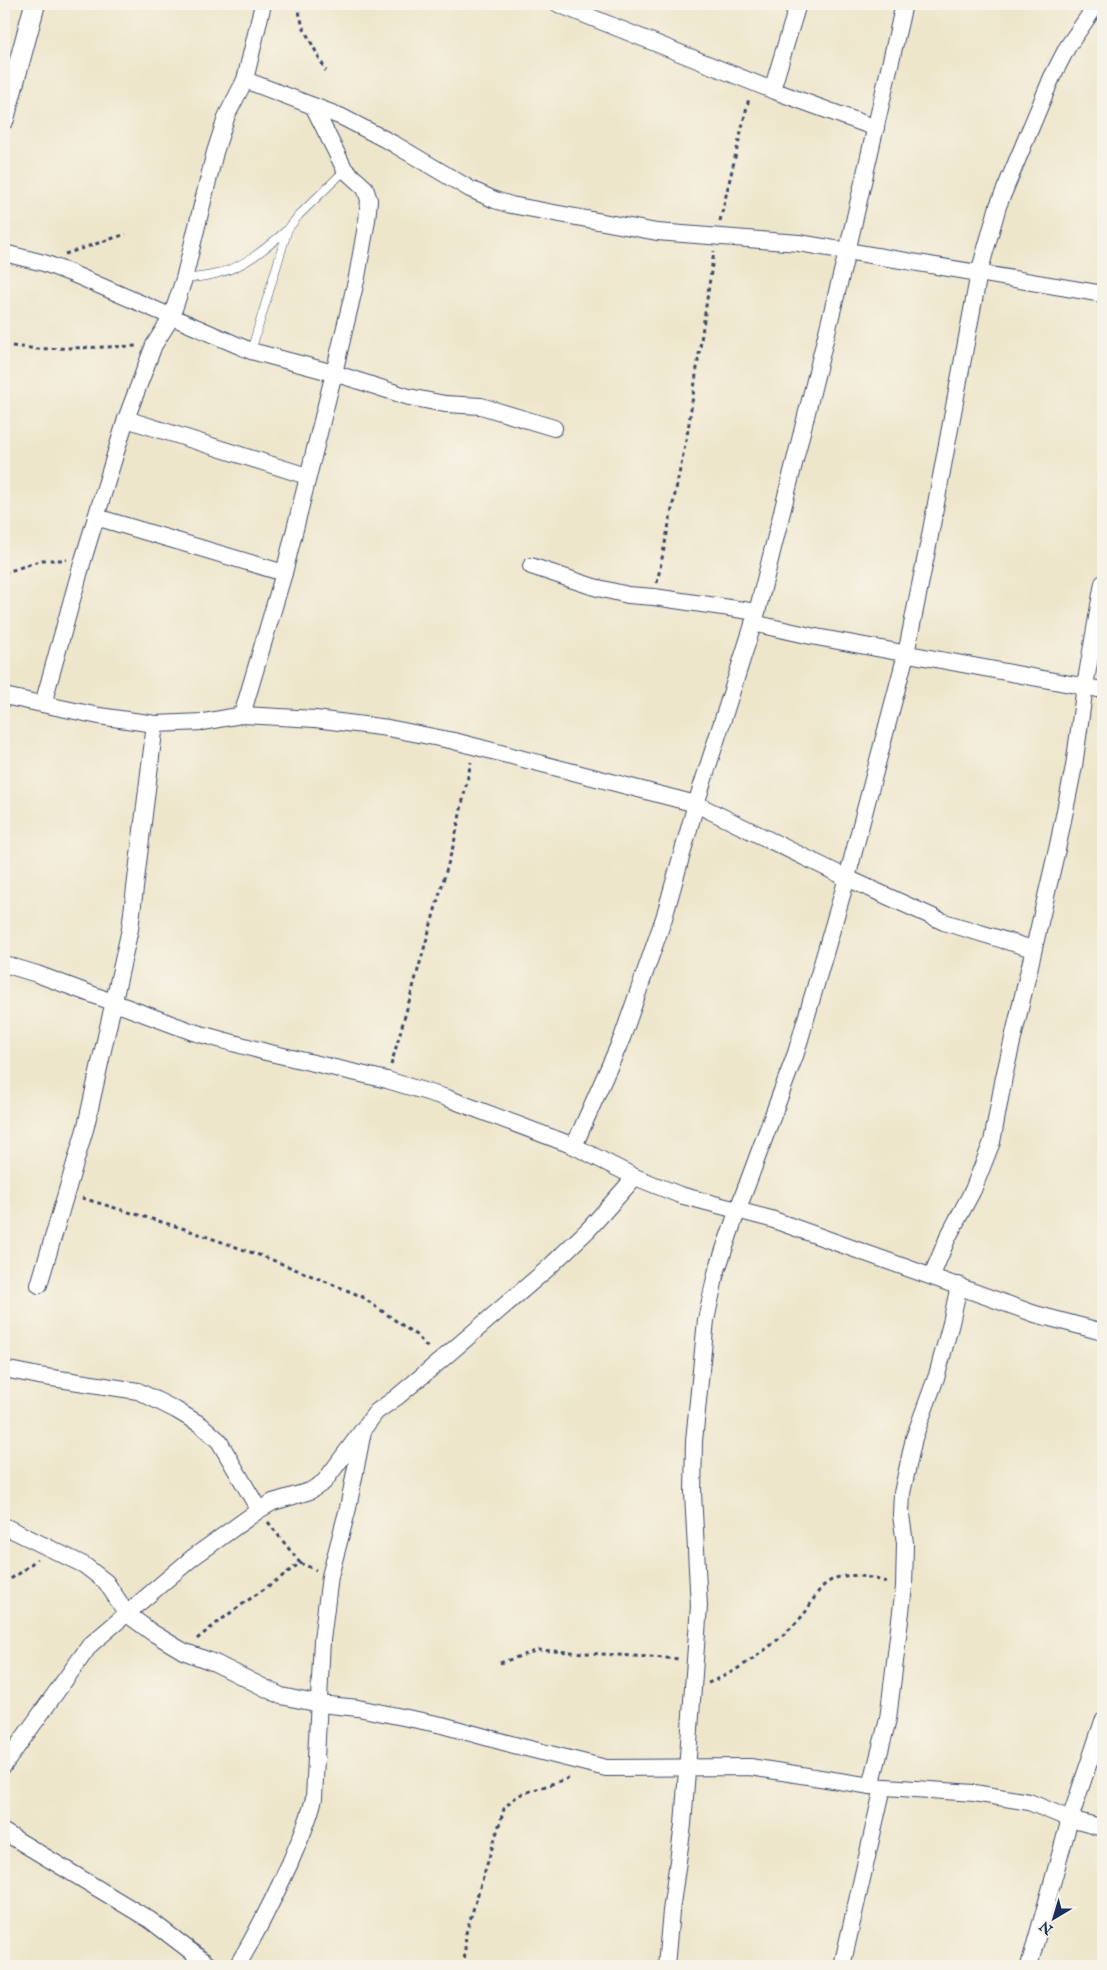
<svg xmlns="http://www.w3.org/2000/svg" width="1107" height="1970" viewBox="0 0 1107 1970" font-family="'IM FELL English',serif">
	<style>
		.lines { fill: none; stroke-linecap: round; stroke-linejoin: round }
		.service-casing { stroke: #3b4a6e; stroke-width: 9 }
		.minor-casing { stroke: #3b4a6e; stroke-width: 18 }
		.tertiary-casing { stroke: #3b4a6e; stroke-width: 22 }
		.path { stroke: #3b4a6e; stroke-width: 3; stroke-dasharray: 4 4; stroke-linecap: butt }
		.service { stroke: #fff; stroke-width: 8 }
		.minor { stroke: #fff; stroke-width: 16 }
		.tertiary { stroke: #fff; stroke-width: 20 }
	</style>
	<rect width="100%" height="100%" fill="#f7f3e8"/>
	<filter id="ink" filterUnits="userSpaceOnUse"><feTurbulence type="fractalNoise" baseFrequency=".02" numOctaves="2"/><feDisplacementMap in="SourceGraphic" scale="10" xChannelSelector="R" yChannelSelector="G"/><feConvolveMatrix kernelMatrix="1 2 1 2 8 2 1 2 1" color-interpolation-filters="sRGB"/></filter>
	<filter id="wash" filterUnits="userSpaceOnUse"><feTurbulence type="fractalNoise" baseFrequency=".0096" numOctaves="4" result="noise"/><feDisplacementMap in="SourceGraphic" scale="20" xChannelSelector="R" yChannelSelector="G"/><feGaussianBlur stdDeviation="1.12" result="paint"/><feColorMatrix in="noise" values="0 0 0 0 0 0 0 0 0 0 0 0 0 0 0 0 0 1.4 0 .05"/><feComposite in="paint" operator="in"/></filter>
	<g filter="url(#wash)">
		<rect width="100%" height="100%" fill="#eee6cb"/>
	</g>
	<g filter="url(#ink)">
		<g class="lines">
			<defs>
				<g id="service">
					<path d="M184,279C196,277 208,277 219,273C246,266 267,247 288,229"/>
					<path d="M251,351L288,229L299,215L345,170"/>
				</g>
				<g id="minor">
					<path d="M263,4L245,80L342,117L394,144L470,189L495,200L511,205L657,232L799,243L1103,294"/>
					<path d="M558,4L772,90L876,128"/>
					<path d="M772,90L798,4"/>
					<path d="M4,253L44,263L73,274L251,351L334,373L409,397L445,404L481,406L554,428"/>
					<path d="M126,419L307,476"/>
					<path d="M96,517L284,573"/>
					<path d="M531,566L594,587L628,595L654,597L757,612"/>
					<path d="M753,623L811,636L1103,690"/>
					<path d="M4,696L99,716L155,724L203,722L242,715L315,719L388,728L454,741L696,804L847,878L944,922L1033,949"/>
					<path d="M43,704L83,560L126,419L154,345L171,318L184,279L215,152L227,115L245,80"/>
					<path d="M242,715L284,573L334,373L357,277L367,220L369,200L365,188L345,170L313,106"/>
					<path d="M4,964L37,974L193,1032L266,1052L387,1080L447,1098L574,1146L635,1177L680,1195L771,1219L1035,1314L1103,1332"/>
					<path d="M574,1146L622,1038L664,918L696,804L757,612L847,252L904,4"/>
					<path d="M932,1275L948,1237L973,1190L992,1142L1004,1077L1058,845L1074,766L1085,686L1103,583"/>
					<path d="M39,1285L86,1126L130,929L155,724"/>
					<path d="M4,1369L39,1376L138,1391L176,1410L201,1425L219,1441L259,1510"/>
					<path d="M4,1526L84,1565L106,1582L127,1614L153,1633L183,1651L215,1663L281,1696L320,1704L358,1708L442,1725L518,1746L606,1768L750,1767L871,1786L974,1793L1029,1802L1070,1819L1103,1828"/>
					<path d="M4,1765L90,1645L192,1558L259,1510L273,1502L310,1491L324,1482L376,1412L397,1397L440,1361L546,1270L588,1230L635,1177"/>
					<path d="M871,1786L888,1719L904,1587L905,1543L901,1515L902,1493L914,1438L937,1375L951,1323L959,1285"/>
					<path d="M4,1832L150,1920L210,1966"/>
					<path d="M237,1966C257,1933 274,1898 290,1863C299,1841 309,1821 314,1798L322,1640L330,1576L348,1508L363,1431"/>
					<path d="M666,1966L671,1911L683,1825L695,1660L699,1606L693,1493L694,1441L706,1320L716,1273L738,1209L796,1053L847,878L906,654L929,541L979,273L998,206L1052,77L1068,46L1097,4"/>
					<path d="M842,1966L883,1787"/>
					<path d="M1029,1966L1070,1819L1103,1721"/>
				</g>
				<path id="tertiary" d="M4,119L35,4"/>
			</defs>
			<!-- service casing -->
			<use href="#service" class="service-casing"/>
			<!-- minor casing -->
			<use href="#minor" class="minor-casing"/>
			<!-- tertiary casing -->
			<use href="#tertiary" class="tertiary-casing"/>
			<!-- path -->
			<g class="path">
				<path d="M297,4L303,27L326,71"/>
				<path d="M720,221L749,98"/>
				<path d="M65,254L126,234"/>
				<path d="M4,345L38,349L138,346"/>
				<path d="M4,573L42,560H67"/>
				<path d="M657,583L688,430L714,251"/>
				<path d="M391,1065L454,843L471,762"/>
				<path d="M82,1198L185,1229L270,1259L361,1296L416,1335L430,1350"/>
				<path d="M268,1522L300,1563"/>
				<path d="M4,1583L20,1573L37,1559"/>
				<path d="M197,1639C230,1611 266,1589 300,1563L316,1570"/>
				<path d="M500,1663L538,1650L680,1659"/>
				<path d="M708,1683C739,1672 783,1639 804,1614C812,1604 817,1588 830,1581C848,1570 872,1578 890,1583"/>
				<path d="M464,1966L466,1933L504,1809L511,1801L519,1795L572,1777"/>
			</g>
			<!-- service -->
			<use href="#service" class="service"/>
			<!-- minor -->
			<use href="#minor" class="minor"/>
			<!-- tertiary -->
			<use href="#tertiary" class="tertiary"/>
		</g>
	</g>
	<!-- margin -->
	<rect width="1107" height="1970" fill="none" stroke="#f7f3e8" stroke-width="20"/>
	<!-- north arrow -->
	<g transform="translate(1054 1918) rotate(218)" stroke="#f7f3e8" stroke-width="4" paint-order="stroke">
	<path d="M0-4L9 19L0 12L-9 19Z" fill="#1b2f5e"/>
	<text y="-8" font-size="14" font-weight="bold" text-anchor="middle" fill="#1b2f5e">N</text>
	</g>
</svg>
